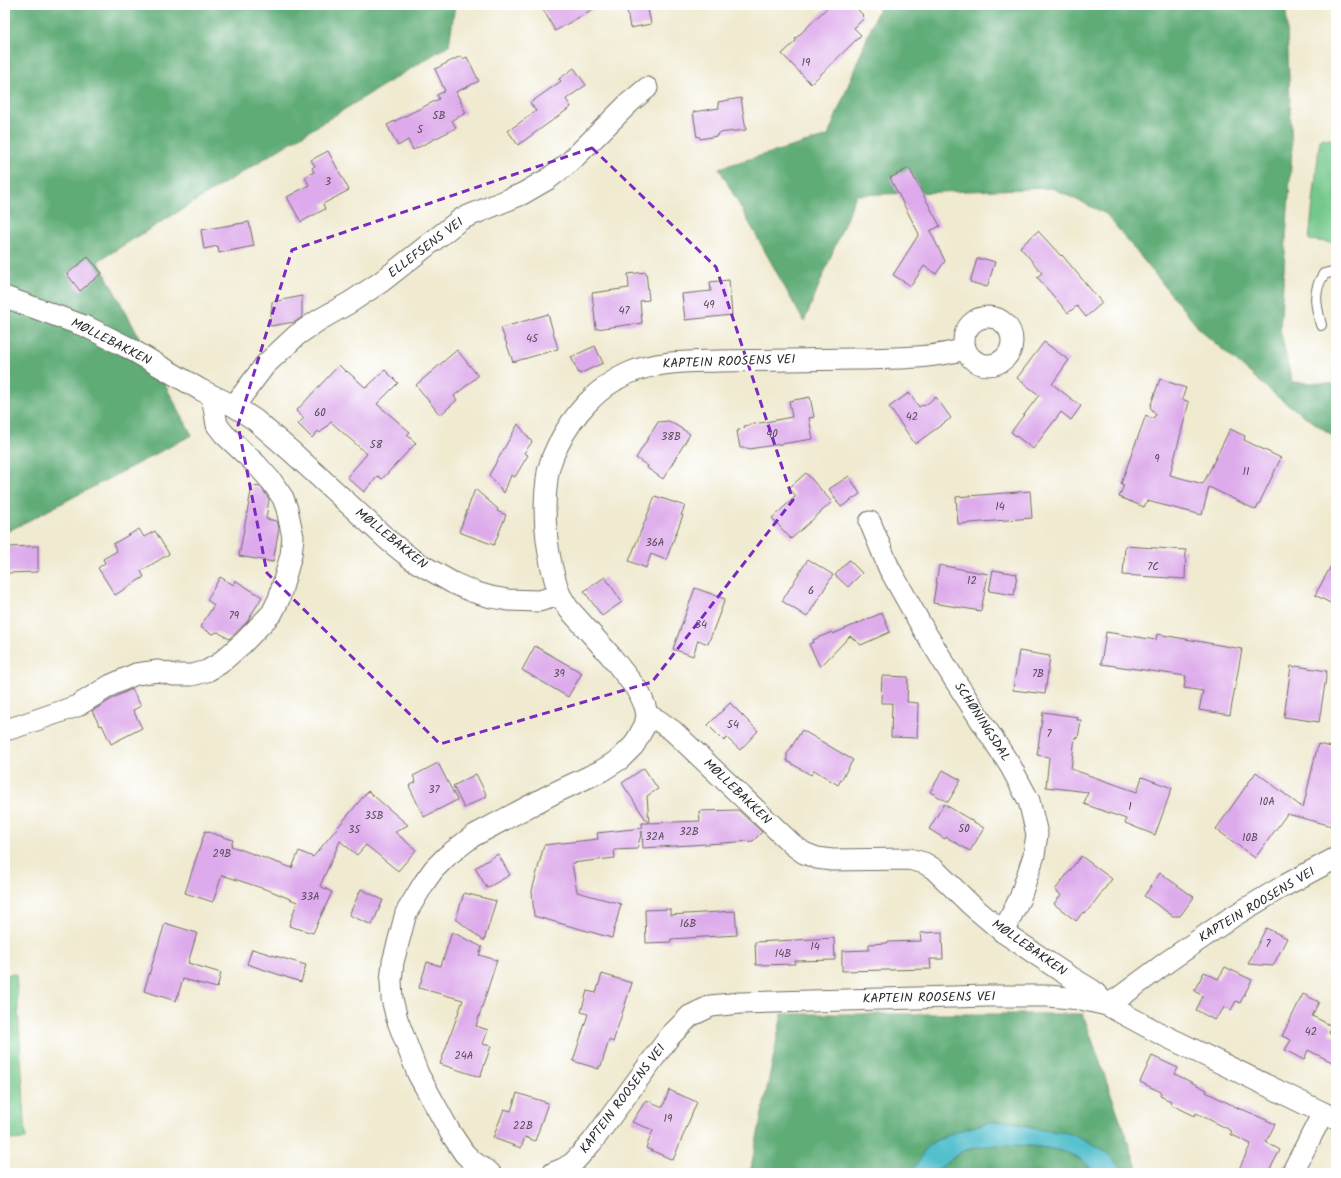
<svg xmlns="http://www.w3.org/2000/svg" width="1341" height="1178" viewBox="0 0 1341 1178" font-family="Kalam,sans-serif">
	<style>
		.green { fill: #74c88b; stroke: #507a5b }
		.forest { fill: #5fac77; stroke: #456c51 }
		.water { fill: #54c0cd; stroke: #40767c }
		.building { fill: #ddaaeb }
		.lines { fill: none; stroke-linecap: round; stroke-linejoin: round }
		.lane-casing { stroke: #706e65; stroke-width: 12 }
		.street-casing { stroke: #706e65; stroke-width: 23 }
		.lane { stroke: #fff; stroke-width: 10 }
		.street { stroke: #fff; stroke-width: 21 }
		.marked { fill: none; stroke: #7b2cbf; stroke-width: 3; stroke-dasharray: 8 5; stroke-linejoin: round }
		.labels { text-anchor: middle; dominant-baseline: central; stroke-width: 3; stroke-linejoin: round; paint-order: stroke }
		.number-label { font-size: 11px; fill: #584b5b }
		.street-label { font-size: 13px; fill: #2b2b2b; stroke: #fff }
	</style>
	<rect width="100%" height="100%" fill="#fff"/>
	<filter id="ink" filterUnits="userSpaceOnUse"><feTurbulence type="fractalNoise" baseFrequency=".025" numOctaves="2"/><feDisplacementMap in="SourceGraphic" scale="8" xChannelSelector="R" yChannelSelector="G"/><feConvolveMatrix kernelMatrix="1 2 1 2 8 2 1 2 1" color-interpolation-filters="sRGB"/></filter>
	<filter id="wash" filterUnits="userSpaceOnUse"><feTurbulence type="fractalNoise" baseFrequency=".012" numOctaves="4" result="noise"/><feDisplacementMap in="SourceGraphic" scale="16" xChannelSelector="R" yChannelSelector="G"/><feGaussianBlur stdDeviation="0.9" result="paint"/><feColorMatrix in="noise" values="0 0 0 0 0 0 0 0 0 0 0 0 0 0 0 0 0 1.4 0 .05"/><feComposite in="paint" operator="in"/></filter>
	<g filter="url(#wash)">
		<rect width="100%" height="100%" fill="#f0ead0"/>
		<!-- green -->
		<g class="green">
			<path d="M1320,138L1336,140V243L1309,240Z"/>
			<path d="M16,974L26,1139L5,1140V975Z"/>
		</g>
		<!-- forest -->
		<g class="forest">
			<path d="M5,5H455L449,45L98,261L192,435L5,533Z"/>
			<path d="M880,5H1286L1292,150L1280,329L1292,382L1336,384V438L1279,398L1201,331L1106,214L1052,188L856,195L804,322L719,168L828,136Z"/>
			<path d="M782,1014H1083L1136,1165L1137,1173H1124C1113,1153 1087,1138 1065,1133C1055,1131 1045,1131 1035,1128C1026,1126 1017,1122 1009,1121C988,1120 951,1132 933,1142C925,1147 924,1155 919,1162C916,1166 912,1169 909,1173H750Z"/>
			<path d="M1007,1144C1039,1148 1073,1145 1094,1173H932L961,1152L988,1145Z"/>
		</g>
		<!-- water -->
		<path class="water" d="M1009,1121C1018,1124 1027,1127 1036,1129C1046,1131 1057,1131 1067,1133C1089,1140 1113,1153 1124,1173H1094C1090,1167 1086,1162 1079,1158C1054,1144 994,1141 966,1150C953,1154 945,1167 933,1172C927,1175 916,1173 909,1173L919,1162L925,1149L933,1142L958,1131L989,1122Z"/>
		<g id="blocks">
			<!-- building -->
			<g class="building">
				<path d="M541,5H600L555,31Z"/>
				<path d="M626,5H647L651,24L630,28Z"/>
				<path d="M830,5H853L863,15L862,16L864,18L854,28L861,35L811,84L782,54L796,41L795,39Z"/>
				<path d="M461,56L463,59L467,57L479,81L456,92L466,113L452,120L456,128L413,150L408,140L398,146L387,125L439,99L437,95L445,91L435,69Z"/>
				<path d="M574,68L586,85L566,99L571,107L518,145L508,131L536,111L530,103L561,81L559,79Z"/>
				<path d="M741,98L746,130L718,133L717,136L700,139L699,136L697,137L693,112L719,108L718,102Z"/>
				<path d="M328,151L349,190L323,204L325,209L301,222L287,197L309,185L305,177L314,172L312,168L315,166L311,160Z"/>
				<path d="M909,168L940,226L930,231L945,261L936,274L924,266L911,286L893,275L919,234L890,178Z"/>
				<path d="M249,222L254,246L219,253L218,246L204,249L201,230Z"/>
				<path d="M1038,231L1061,256L1062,255L1102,303L1086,317L1077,306L1068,313L1037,277L1042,273L1020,247Z"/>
				<path d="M88,257L102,273L80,291L67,274Z"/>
				<path d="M977,259H985L995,262L987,287L970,282Z"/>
				<path d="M646,272L649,300L640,301L642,323L596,329L592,293L629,288L628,274Z"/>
				<path d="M729,280L732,315L685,320L682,294L711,291L710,282Z"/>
				<path d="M302,296V317L295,322L270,326L272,302Z"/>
				<path d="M548,314L558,349L513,362L501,328Z"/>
				<path d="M1044,342L1069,360L1052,384L1081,406L1071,420L1061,412L1033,449L1011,432L1039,395L1017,378Z"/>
				<path d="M595,346L603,363L579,374L571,357Z"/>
				<path d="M457,350L478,376L454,396L457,400L440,415L416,385Z"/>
				<path d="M339,365L346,372L347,371L366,388L385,370L398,383L377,404L410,432L407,435L416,443L382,479L378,476L364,492L347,477L367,454L331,422L320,433L318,431L312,438L298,424L304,418L296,411Z"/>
				<path d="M1160,379L1186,388L1182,399L1189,402L1170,475L1203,484L1230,429L1245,436L1244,440L1281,458L1256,510L1209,487L1202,515L1147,501L1144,507L1119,497L1124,485L1121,484L1128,464L1146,415L1152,419L1156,415L1150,407Z"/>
				<path d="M909,393L919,407L922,405L924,406L936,397L951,418L915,444L889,407Z"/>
				<path d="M810,397L814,417L809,418L813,439L749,449L748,448H740L737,431H739V429L745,428L744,426L792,417L789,401Z"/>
				<path d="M669,421L690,434L663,479L647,468L648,466L636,458L658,422Z"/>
				<path d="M518,424L532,442L524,453L528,455L515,477L511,475L504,493L489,475Z"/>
				<path d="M806,473L832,502L791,539L772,518L796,496L789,488Z"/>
				<path d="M849,476L860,494L841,507L829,489Z"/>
				<path d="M252,486L261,487L269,499L266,519L277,521L279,528L273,562L239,556Z"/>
				<path d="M475,489L498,509L497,511L506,515L494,545L459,532Z"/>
				<path d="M1030,491L1032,518L958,524L956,497Z"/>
				<path d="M655,496L685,506L681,515H683L666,560L651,554L646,568L629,561Z"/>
				<path d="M139,529L144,537L155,531L169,554L141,571L144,577L115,595L98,568L105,563L103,559L117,551L113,544Z"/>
				<path d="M38,546V572L7,573L6,547Z"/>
				<path d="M1125,546L1186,550L1185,579L1123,575Z"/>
				<path d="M1336,557V606L1315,595Z"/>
				<path d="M808,559L833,575L807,617L782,601Z"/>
				<path d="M849,560L862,573L848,587L835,575Z"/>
				<path d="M939,565L988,574L981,611L933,603Z"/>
				<path d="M993,570L1017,574L1014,595L989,591Z"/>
				<path d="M220,577L234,585L235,580L262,597L247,622L229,639L218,632L212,634L200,627L214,605L207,600Z"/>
				<path d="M605,577L622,602L602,616L584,591Z"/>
				<path d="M695,588L725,599L708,644L698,640L693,656L673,649Z"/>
				<path d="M882,613L890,632L861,645L850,636L820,667L809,644L814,642L813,640L832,632L833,634Z"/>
				<path d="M1106,632L1156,640L1157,634L1242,649L1230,715L1199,710L1203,691L1184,688L1186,676L1101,664Z"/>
				<path d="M535,646L582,673L568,697L522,670Z"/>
				<path d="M1019,651L1050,656L1045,694L1013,690Z"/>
				<path d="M1291,666L1295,667L1296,666L1327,671L1319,722L1284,717Z"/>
				<path d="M882,676L908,677L907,702L918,703L917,738L891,737L892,703H881Z"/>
				<path d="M132,689L141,706L133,710L142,728L111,744L102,725L100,726L92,711L117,696Z"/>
				<path d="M730,703L758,731L740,750L727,738L724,741L708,725Z"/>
				<path d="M1043,712L1078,717L1077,720H1081L1078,738L1075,737L1071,769L1137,792L1142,777L1172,788L1155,835L1125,823L1126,819L1084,804L1088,792L1046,787L1049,757L1037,755Z"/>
				<path d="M802,730L853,760L838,785L814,770L811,775L787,761V754Z"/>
				<path d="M1318,744L1336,748V827L1287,814L1255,858L1216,829L1256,772L1303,808Z"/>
				<path d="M438,763L457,800L424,817L409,786L416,782L413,776Z"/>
				<path d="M644,768L658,789L647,796L649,823L700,821L699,811L738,810L762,832L753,841L643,848L642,831L637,849L614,850L615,858L572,863L577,892L621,904L612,938L534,916L532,891L544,845L598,839L597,833L642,828V823H648L622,783Z"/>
				<path d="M943,770L961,780L948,802L930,792Z"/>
				<path d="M476,774L487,796L464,808L453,786Z"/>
				<path d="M368,791L408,825L395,832L416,850L398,871L366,845L357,855L340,841L320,886L332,892L313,933L289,926L297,902L271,891L222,875L213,902L185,893L205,831L233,840L231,846L292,868L299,851L313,857Z"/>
				<path d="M944,804L984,828L970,851L946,837L945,839L929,829Z"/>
				<path d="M498,854L510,875L487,888L475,868Z"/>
				<path d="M1081,856L1112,879L1086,913L1083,912L1076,921L1054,904L1061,895L1055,890Z"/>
				<path d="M1160,873L1194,897L1180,916H1173L1144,896Z"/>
				<path d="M361,889L383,900L372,925L349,915Z"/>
				<path d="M464,893L496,901L484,941L456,919Z"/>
				<path d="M670,909V915L735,911L737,935L671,939V942L646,943L645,910Z"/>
				<path d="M165,923L197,933L188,963L221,973L217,988L183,979L176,1001L144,991Z"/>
				<path d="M1266,928L1287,938L1273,966L1248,964Z"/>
				<path d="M452,932L482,947L479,955L497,960L476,1026L488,1030L483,1044L491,1046L480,1077L440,1064L463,1000L419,988L427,962L441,966Z"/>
				<path d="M942,932L943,959H930L931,969L842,971V951L869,950V944L887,943V942L921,941L920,933Z"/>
				<path d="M834,938L835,960L795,961V964L756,965L755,942Z"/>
				<path d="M252,949L306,965L301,982L247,964Z"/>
				<path d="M1225,967L1252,980L1240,1003L1236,1001L1231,1010L1225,1007L1214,1020L1196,1010L1203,996L1194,991L1204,972L1218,979Z"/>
				<path d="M602,974L632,983L613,1042L609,1040L601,1066H599V1069L573,1061L588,1014L581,1012L587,991L596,993Z"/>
				<path d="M1303,994L1319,1002L1312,1016L1332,1026L1329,1033L1336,1036V1064L1308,1050L1304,1060L1285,1050L1291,1040L1282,1036Z"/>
				<path d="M1152,1056L1178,1068L1175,1074L1207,1090L1206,1092L1242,1110V1109L1275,1124L1266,1142L1280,1150L1268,1173H1237L1251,1144L1230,1134L1232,1131L1196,1113L1195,1116L1170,1104L1171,1101L1160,1096L1161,1092L1140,1082Z"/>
				<path d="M669,1090L697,1102L673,1160L646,1148L653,1130L632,1122L646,1100L663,1107Z"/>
				<path d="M517,1093L548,1103L535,1141L525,1137L521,1148L493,1138L504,1109L511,1111Z"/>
			</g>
		</g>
	</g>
	<g filter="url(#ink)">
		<use href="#blocks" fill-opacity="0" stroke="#706e65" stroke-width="1"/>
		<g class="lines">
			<defs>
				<path id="lane" d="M1321,325C1316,306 1312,291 1324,274L1336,271"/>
				<g id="street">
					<path d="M5,297L87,327L127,347L201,390L234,406L255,420L292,452L389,541L413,560L453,583L474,592L491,597L508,600L539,601L560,595L568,608L610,655L639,692L645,706L647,715L645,725L634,745L620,759L601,771L552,794L473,836L447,856L434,869L424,883L406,913L393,962L391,981L392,999L397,1019L418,1074L450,1132L464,1153L472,1161L490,1173"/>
					<circle cx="988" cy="341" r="24"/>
					<path d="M234,406L265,365L297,335L319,320L349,303L381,282L461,219L522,194L548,179L570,162L629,103L647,88"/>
					<path d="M870,522L889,568L925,632L956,682L1011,767L1029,801L1037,834L1034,855L1020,898L1003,932"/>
					<path d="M560,595C547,560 542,516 547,479C548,467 553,455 558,445C573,415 598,386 629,373C657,361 688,362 718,361C765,360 811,360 857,359C893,358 931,359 965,349"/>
					<path d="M647,715L659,721L673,731L793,845L804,853L817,858L832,860L909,859L924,863L934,869L971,905L1003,932L1064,973L1092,990L1107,1005L1157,1032L1336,1119"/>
					<path d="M5,730L16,727L77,706L111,685L136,674L158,671L174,675H192L207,671L219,664L243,643L272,613L279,599L291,555L293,537L287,509L283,498L272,482L257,465L224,434L217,425L212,396"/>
					<path d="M553,1173L563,1169L573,1163L592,1142L670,1036L690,1016L711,1006L740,1003L987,996H1048L1081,999L1107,1005L1120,997L1167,962L1232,917L1282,887L1336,858"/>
					<path d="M1292,1173L1323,1113"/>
				</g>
			</defs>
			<!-- lane casing -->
			<use href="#lane" class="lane-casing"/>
			<!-- street casing -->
			<use href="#street" class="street-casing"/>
			<!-- lane -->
			<use href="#lane" class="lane"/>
			<!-- street -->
			<use href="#street" class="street"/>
		</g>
	</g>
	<!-- marked area -->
	<path class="marked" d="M592,148L716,267L793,500L652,682L440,744L267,573L238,425L292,250Z"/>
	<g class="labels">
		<!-- number labels -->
		<g class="number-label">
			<text x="806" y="63">19</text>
			<text x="439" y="116">5B</text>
			<text x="420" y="130">5</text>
			<text x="328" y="182">3</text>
			<text x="709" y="305">49</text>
			<text x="624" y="311">47</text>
			<text x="532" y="339">45</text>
			<text x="320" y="413">60</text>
			<text x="912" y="417">42</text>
			<text x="772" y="434">40</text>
			<text x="671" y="437">38B</text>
			<text x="376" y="445">58</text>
			<text x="1157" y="459">9</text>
			<text x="1246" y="472">11</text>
			<text x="1000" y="507">14</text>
			<text x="655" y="543">36A</text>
			<text x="1153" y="567">7C</text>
			<text x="972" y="581">12</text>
			<text x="811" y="591">6</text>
			<text x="234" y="616">79</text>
			<text x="701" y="625">34</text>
			<text x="559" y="674">39</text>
			<text x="1038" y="674">7B</text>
			<text x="733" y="725">54</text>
			<text x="1049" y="734">7</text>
			<text x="434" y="790">37</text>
			<text x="1267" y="802">10A</text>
			<text x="1130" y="807">1</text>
			<text x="374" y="816">35B</text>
			<text x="964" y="829">50</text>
			<text x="354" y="830">35</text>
			<text x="689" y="832">32B</text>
			<text x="655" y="837">32A</text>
			<text x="1250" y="838">10B</text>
			<text x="222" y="854">29B</text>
			<text x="310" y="897">33A</text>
			<text x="688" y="924">16B</text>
			<text x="1268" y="944">7</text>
			<text x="815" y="947">14</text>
			<text x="783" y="954">14B</text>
			<text x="1311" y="1032">42</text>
			<text x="464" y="1056">24A</text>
			<text x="668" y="1119">19</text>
			<text x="523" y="1126">22B</text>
		</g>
		<!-- street labels -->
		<g class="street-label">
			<text transform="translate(426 248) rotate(-37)">ELLEFSENS VEI</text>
			<text transform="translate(111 342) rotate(27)">MØLLEBAKKEN</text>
			<text transform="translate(729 362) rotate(-2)">KAPTEIN ROOSENS VEI</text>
			<text transform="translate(391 539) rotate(39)">MØLLEBAKKEN</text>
			<text transform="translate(982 722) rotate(57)">SCHØNINGSDAL</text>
			<text transform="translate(737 792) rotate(44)">MØLLEBAKKEN</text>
			<text transform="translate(1257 905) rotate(-31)">KAPTEIN ROOSENS VEI</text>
			<text transform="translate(1029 948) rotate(35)">MØLLEBAKKEN</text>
			<text transform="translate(929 998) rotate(-1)">KAPTEIN ROOSENS VEI</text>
			<text transform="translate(623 1099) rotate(-53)">KAPTEIN ROOSENS VEI</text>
		</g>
	</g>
	<!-- margin -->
	<rect width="1341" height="1178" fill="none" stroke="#fff" stroke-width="20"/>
</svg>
